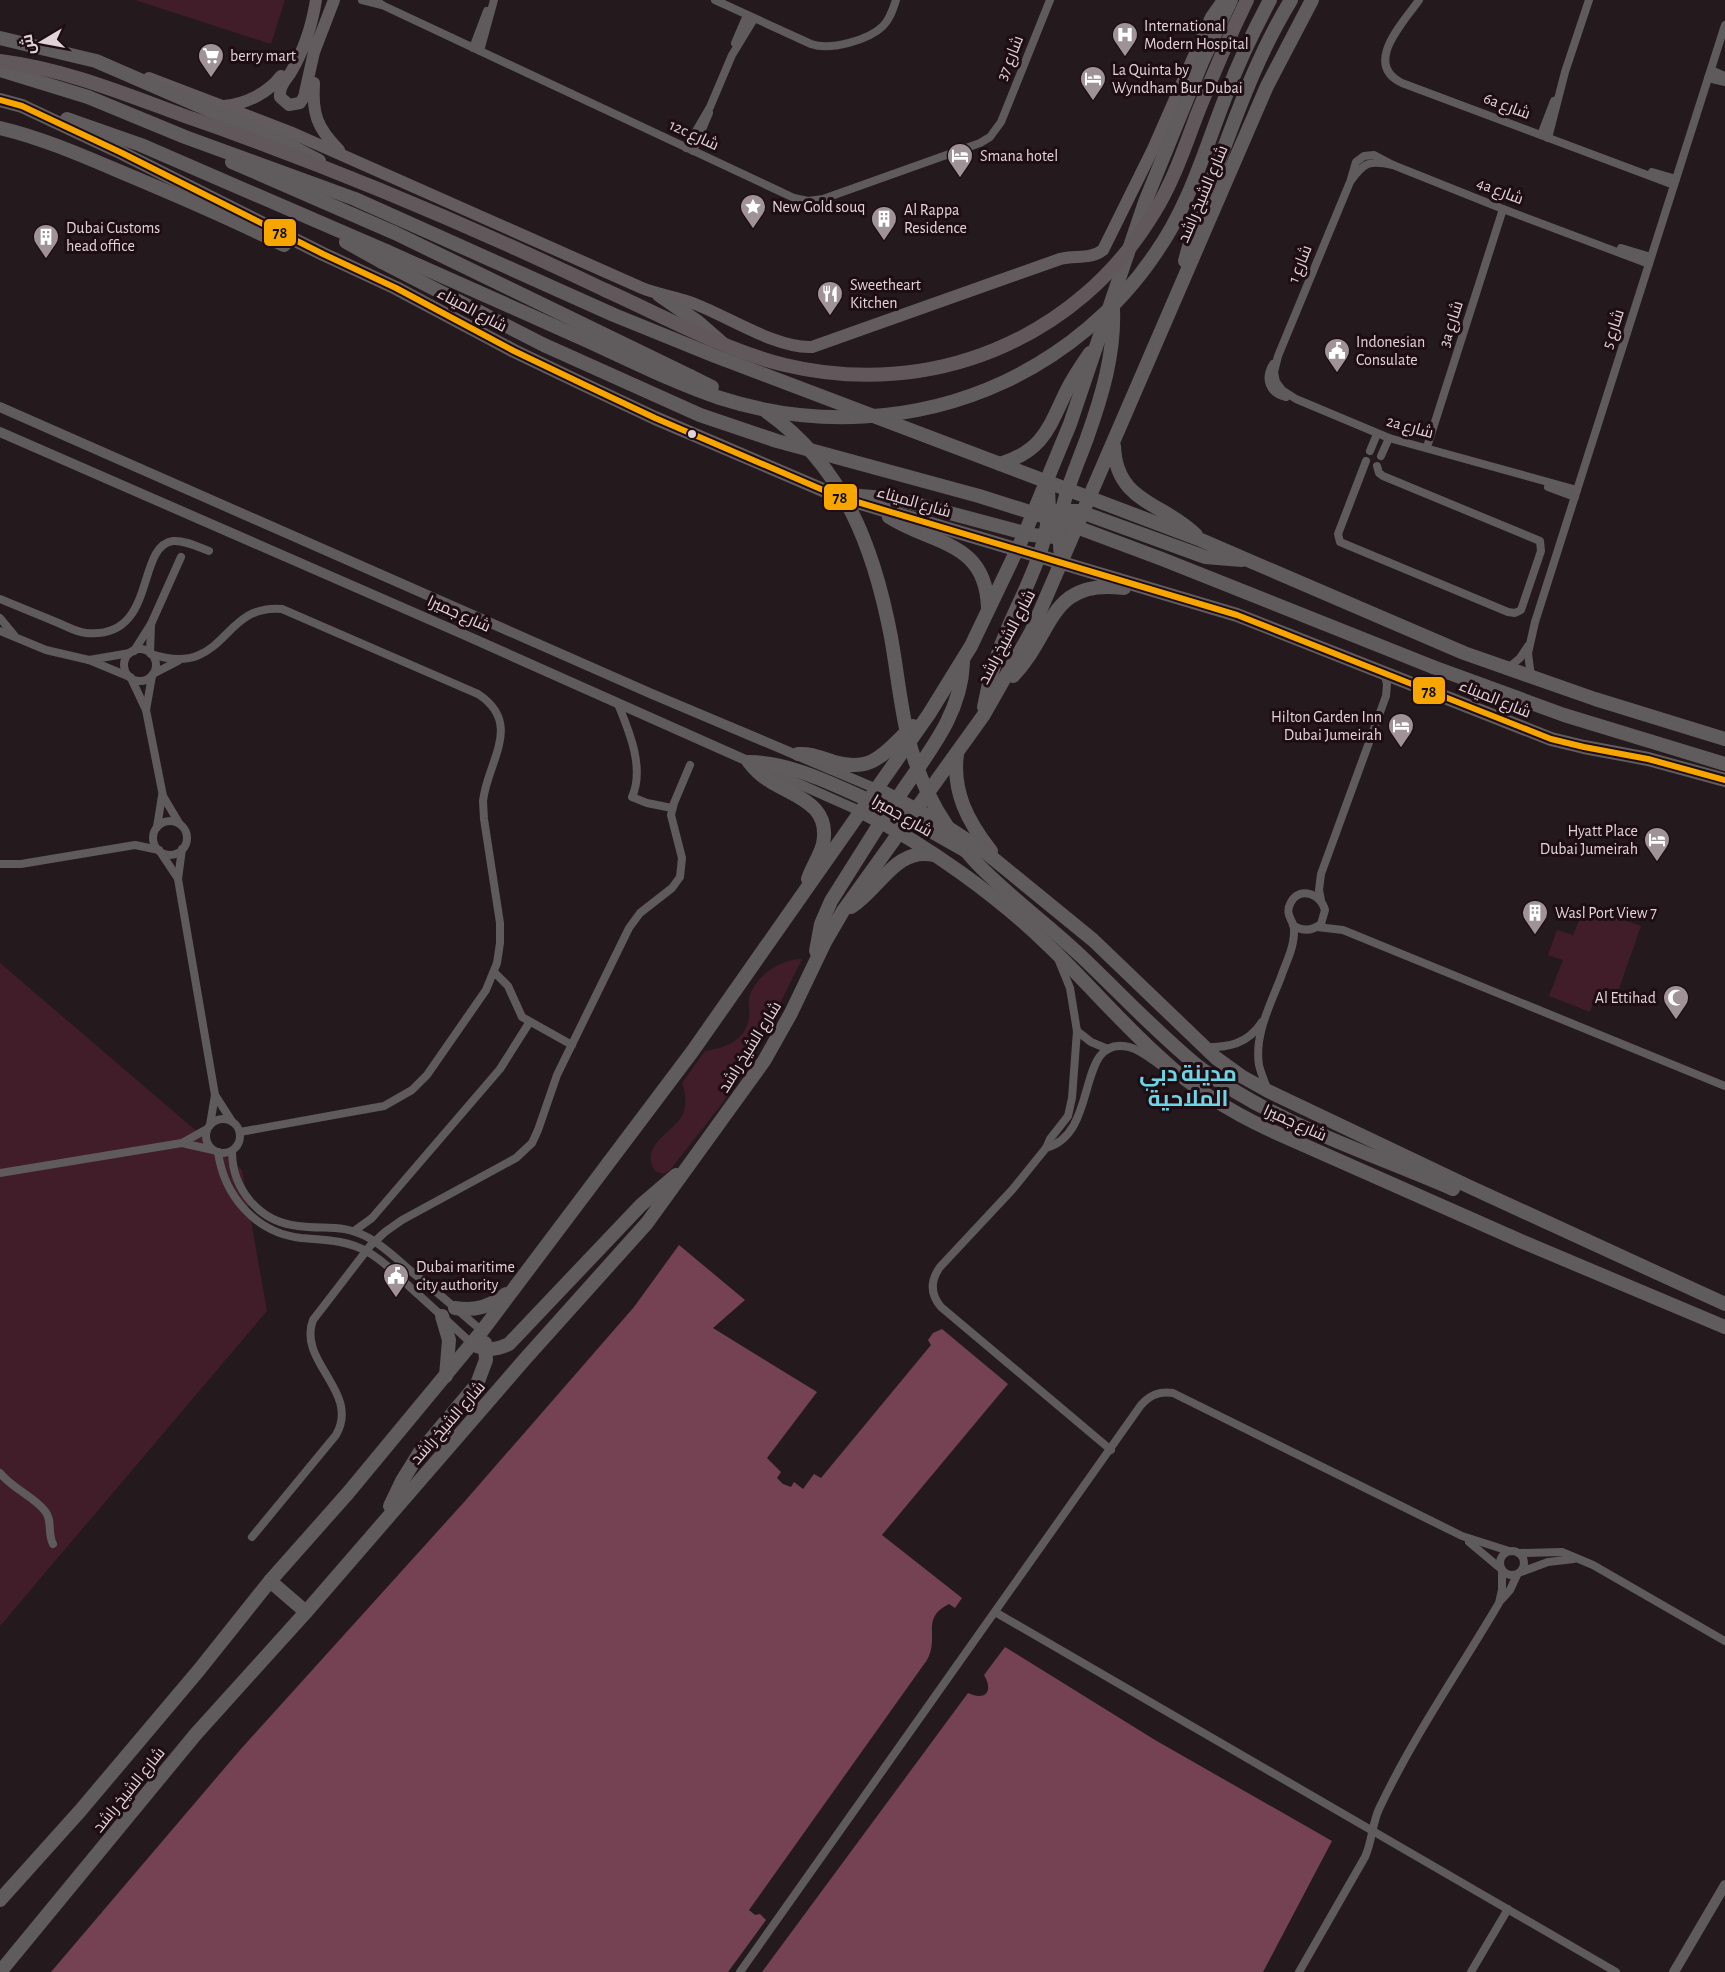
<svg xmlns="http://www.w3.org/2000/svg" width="1725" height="1972" viewBox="0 0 1725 1972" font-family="'Alegreya Sans',Cairo,sans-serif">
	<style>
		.green { fill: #401d29 }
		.water { fill: #744253 }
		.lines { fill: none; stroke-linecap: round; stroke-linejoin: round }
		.minor { stroke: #5f5a5b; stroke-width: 8 }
		.tertiary { stroke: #5f5a5b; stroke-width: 10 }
		.secondary { stroke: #625c5e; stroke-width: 12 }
		.primary { stroke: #605b5d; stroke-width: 14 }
		.trunk { stroke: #60585b; stroke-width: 14 }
		.primary-bridge { stroke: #605b5d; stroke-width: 14 }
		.trunk-bridge { stroke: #60585b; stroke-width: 14 }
		.bus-1-casing { stroke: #1e0d13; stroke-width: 10 }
		.bus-1 { stroke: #f7a600; stroke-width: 6 }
		.bus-dot { fill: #e1d4d8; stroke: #1e0d13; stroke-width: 2 }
		.labels { text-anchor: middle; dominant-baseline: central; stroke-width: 6; stroke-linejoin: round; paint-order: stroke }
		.poi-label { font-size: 16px; fill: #e1d4d8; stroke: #1e0d13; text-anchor: start }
		.street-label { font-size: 16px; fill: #e1d4d8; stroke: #1e0d13 }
		.district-label { font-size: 22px; font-weight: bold; fill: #6bd5e5; stroke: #1e0d13 }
		.line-badge { stroke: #1e0d13; stroke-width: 2 }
		.pale-badge-label { font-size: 16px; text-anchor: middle; font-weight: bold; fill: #111 }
	</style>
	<rect width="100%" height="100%" fill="#241a1d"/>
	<!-- green -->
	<g class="green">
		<path d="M135,0H285L271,44Z"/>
		<path d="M1585,906L1641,926L1617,994L1610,992L1607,996L1596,993L1590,1012L1549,996L1563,960L1548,955L1557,930L1573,935Z"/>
		<path d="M802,959L765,1033L741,1076L721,1105L670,1170L664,1174L655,1171C639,1146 672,1133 682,1116C687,1106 686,1093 682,1083L705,1051C725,1048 747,1040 749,1017C750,1011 748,1004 749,998C755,976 780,959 802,959Z"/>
		<path d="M0,963L242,1170L267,1311L0,1626Z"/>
	</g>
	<!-- water -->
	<g class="water">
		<path d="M679,1245L745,1300L713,1328L817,1392L767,1458L781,1472L777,1478L783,1484L791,1487L794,1482L803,1489L814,1474L821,1478L931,1345L928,1340L933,1333L942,1329L1008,1384L882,1535L962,1598L955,1608L949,1604C920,1618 940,1637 927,1660L749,1910L755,1915L760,1914L766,1920L728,1972H51L240,1750L465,1501L634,1307Z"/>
		<path d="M1005,1647L1155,1740L1332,1841L1263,1972H762L968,1693C985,1701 994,1692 984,1675Z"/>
	</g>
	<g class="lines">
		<!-- minor -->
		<g class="minor">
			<path d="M362,0L382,5"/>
			<path d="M376,0L382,5L794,198L808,201L823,199L980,143L990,137L1001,122L1050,0"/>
			<path d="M715,0L811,44C830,51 869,40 883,26C890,19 893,9 896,0"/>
			<path d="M1419,0C1404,22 1362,64 1402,83L1674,185"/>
			<path d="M735,43L747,15"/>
			<path d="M473,48L487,11"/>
			<path d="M480,51L494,0"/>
			<path d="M1711,70L1725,76"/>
			<path d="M1708,78L1725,82"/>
			<path d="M1541,135L1554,101"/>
			<path d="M1548,138L1565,72L1589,0"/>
			<path d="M686,148L710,107L732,55L754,19"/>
			<path d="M693,151L709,113"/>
			<path d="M1393,165C1369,160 1364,162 1350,182L1278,356L1274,372L1276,382L1282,390L1296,399L1389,438L1577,490"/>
			<path d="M1652,172L1676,179"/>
			<path d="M1351,179L1356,162L1364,156L1374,155L1393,165L1503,209L1649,264"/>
			<path d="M1621,248L1651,257"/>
			<path d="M1273,364C1264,379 1269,393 1286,397"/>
			<path d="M1427,447L1503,209"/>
			<path d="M1370,451L1377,434"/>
			<path d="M1381,456L1389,438"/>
			<path d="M1366,461L1338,534L1340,542L1508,612L1515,613L1521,610L1541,551L1540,541L1383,476L1379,473L1377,466"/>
			<path d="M1548,487L1575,497"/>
			<path d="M0,599C19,607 37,614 56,622C66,626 76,632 86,633C158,640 135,546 173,541C185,540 198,547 209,551"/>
			<path d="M0,618L14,635"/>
			<path d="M0,631L46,650L89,660L130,677"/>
			<circle cx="140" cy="665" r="16"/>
			<path d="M134,651L151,624L181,557"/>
			<path d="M150,653L151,624"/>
			<path d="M151,654C227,679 220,603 282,609L478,694C524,724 487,762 483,801L484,819L500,923V943L497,963L486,990L427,1075L412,1090L384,1106L240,1132"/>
			<path d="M89,660L130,653"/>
			<path d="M1507,669L1520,658L1528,646"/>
			<path d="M153,674L178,661"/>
			<path d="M1531,677L1528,653L1535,622L1725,25"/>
			<path d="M131,678L146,710L163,796L179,823"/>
			<path d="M618,704C629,731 645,768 632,797L647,803L672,808"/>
			<path d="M146,710L152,676"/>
			<circle cx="170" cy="838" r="17"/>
			<path d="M157,827L162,796"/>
			<path d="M182,849L178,879L215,1095L231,1120"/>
			<path d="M161,853L177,877"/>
			<path d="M0,864H21L135,845L159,850"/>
			<path d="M1321,900L1319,890L1321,874L1386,696L1387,684L1384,672"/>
			<path d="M1317,927L1343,930L1725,1086"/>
			<path d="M1059,961L1070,988L1077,1031L1072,1098L1068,1116L1050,1139L1046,1148L1012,1190L940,1267C930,1281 930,1294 941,1307L1111,1450"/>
			<path d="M494,972L508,986L522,1017L572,1045"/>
			<path d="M1077,1031L1091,1042L1108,1049"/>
			<path d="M1203,1047C1228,1048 1248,1044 1262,1022"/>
			<path d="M1268,1091C1265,1082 1261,1074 1259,1065C1254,1035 1271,1003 1281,977C1285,965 1291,954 1293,942C1294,936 1295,929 1293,924C1289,916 1286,911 1291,902C1300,886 1321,894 1325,910L1321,924C1312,931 1303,932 1293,925"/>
			<circle cx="223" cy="1136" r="17"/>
			<path d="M210,1125L215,1095"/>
			<path d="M182,1143L213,1150"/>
			<path d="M1046,1148C1101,1133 1074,1034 1129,1047C1142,1050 1153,1061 1164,1068"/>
			<path d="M232,1151C232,1189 259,1222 298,1226C325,1230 342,1223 369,1238C385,1247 398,1260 412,1272C436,1291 459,1311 482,1331"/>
			<path d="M218,1152C224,1196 256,1233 301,1238C325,1240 347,1240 368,1252C384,1261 397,1275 411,1288C431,1306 452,1325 472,1344"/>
			<path d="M0,1173L182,1143L207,1129"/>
			<path d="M354,1231L372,1218L500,1069L529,1023"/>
			<path d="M0,1473C13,1489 33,1496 45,1511C53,1521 47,1533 53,1544"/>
			<path d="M252,1537L336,1435C361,1392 297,1362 313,1320L370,1246L385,1232L402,1220L516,1158L532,1143L538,1130L557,1075L629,928L640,913L672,888L680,877L682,858L671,815L674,803L690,765"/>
			<path d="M1469,1542L1500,1568"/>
			<circle cx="1512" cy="1563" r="12"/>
			<path d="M1519,1553L1562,1552L1593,1565L1725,1641"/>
			<path d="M1521,1572L1548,1562L1574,1559"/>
			<path d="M1501,1600L1510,1590L1517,1575"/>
			<path d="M995,1612L1616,1972"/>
			<path d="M740,1972L1141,1405C1150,1395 1159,1391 1173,1393L1462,1536L1509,1551"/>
			<path d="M1299,1972L1365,1857C1372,1842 1372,1824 1379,1809C1413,1737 1459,1671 1499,1603L1502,1590V1571"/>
			<path d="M1471,1972L1508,1909"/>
		</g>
		<!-- tertiary -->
		<g class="tertiary">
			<path d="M0,407L652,694L877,789"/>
			<path d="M0,432L465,635L862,812"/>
			<path d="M1674,1972L1725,1885"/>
		</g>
		<!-- secondary -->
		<g class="secondary">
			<path d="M316,0C312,25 304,50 291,72C286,80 279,86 280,97L289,105L300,103L304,97L314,52L334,0"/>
			<path d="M149,78L290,132L642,288C659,295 678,297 695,304C729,317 777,349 812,347L1060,259C1075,255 1090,260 1103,250L1153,149L1211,17L1223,0"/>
			<path d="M314,83C312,114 317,128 339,150"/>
			<path d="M224,106C246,104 268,93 281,76"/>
		</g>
		<!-- primary -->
		<g class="primary">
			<path d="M0,38L96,61L283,142L319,161"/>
			<path d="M0,70L88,97L185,137L355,199L614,315L715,356L1201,540L1464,653L1595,699L1725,739"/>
			<path d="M0,100L22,106L122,153L323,254L396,288L514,351L585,385L655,418L837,496L1237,615L1551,739L1584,747L1648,759L1725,780"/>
			<path d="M67,119L141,145L386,251"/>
			<path d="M0,128C42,138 81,155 121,172C176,195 230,218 284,245"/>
			<path d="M232,162L395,233L690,376"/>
			<path d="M346,242L382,262"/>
			<path d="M1185,261C1194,225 1208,191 1221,156C1241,102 1261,49 1291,0"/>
			<path d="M659,295L698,322L722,343"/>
			<path d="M1114,446C1116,503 1163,502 1196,535"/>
			<path d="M1000,464C1042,451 1048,430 1065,394C1072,379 1081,366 1090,353"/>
			<path d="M848,495L897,499L1032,535L1055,537"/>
			<path d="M1054,511H1078L1205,557L1242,560"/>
			<path d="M889,517C932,545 986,540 988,608"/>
			<path d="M1062,562C1053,513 1071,482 1087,438C1102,396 1115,353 1113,308"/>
			<path d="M1433,667L1564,715L1725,764"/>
			<path d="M1013,676C1054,634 1048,578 1124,588"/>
			<path d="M984,707C989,680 997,653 1008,628C1028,581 1056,536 1047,483"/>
			<path d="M798,754C811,753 821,758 834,762C875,774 887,749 913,726"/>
			<path d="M957,754C952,792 968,822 991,851"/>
			<path d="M749,762C794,763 836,786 877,804"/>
			<path d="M749,762C755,770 761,776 770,781C795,797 831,804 823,844C820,856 812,867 808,879"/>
			<path d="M877,789L938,821L984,851L1093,940L1216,1058L1241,1076L1268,1091L1470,1187L1725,1304"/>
			<path d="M862,812C928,846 997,895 1050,947C1089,984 1123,1025 1163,1060C1194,1089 1231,1112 1270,1130L1523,1242L1725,1327"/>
			<path d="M904,816L966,851"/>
			<path d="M901,831L895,813L897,799C925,756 961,717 963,663"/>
			<path d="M851,907C880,889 895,847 934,855"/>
			<path d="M816,951L821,924L831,901L884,817L883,800L877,789"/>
			<path d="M1200,1068C1276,1124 1366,1151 1453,1189"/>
			<path d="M455,1308C475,1311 490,1307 506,1294"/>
			<path d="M442,1316L449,1340L446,1376"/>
			<path d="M472,1344C486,1350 494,1351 509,1344L641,1205L676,1175"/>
			<path d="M390,1506L402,1481L420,1452L477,1384L486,1360L485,1343"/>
			<path d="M270,1581L306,1612"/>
			<path d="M0,1900L80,1811L199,1670L270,1581L348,1493L482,1331L692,1052L929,714L971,646L1025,533L1070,424L1145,202L1202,62L1231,0"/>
			<path d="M0,1972L195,1735L306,1612L525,1359L647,1223L764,1061L791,1013L825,942L843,911L983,716L1031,632L1267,86L1312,0"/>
		</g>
		<!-- trunk -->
		<path class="trunk" d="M0,61C64,69 122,93 182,115C327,165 467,224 605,290"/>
		<!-- primary-bridge -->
		<g class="primary-bridge">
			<path d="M386,251C450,280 515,308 579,337C626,358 672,382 720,398C813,428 916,423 1004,382C1064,354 1118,309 1155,254C1190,205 1205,148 1227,93C1239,61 1254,30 1270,0"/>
			<path d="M382,262L544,345L700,415L777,441L979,496L1071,525L1162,559L1433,667"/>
			<path d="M690,376L712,387"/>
			<path d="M767,412C844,467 874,548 891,637C901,693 902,738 927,791C963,868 1022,900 1081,956C1120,993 1157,1033 1200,1068"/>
		</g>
		<!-- trunk-bridge -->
		<path class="trunk-bridge" d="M605,290C661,315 726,351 785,365C930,400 1078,340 1155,211C1174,180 1185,146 1198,112C1213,74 1229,37 1247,0"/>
		<defs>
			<path id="bus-1" d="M0,100L22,106L122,153L323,254L396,288L514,351L585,385L655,418L837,496L1237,615L1551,739L1584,747L1648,759L1725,780"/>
		</defs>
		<!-- bus-1 casing -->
		<use href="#bus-1" class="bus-1-casing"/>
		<!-- bus-1 -->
		<use href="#bus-1" class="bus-1"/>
	</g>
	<!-- icons -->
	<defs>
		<symbol id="hospital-pin" viewBox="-11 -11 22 30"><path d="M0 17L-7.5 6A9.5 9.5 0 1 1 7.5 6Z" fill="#9f9397" stroke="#1e0d13"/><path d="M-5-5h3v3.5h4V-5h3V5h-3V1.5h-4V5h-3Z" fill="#fff"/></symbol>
		<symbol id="supermarket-pin" viewBox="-11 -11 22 30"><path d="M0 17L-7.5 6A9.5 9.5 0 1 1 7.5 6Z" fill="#9f9397" stroke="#1e0d13"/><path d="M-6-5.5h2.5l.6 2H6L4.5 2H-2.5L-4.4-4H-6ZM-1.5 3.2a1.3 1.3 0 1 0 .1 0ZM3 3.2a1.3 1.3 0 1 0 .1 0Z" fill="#fff"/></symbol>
		<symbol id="hotel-pin" viewBox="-11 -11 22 30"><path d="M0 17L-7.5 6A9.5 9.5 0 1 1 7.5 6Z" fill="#9f9397" stroke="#1e0d13"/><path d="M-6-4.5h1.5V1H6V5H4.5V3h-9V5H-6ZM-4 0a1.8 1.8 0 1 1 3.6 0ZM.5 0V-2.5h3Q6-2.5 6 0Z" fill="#fff"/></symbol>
		<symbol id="sight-pin" viewBox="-11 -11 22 30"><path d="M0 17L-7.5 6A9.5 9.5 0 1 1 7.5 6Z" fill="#9f9397" stroke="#1e0d13"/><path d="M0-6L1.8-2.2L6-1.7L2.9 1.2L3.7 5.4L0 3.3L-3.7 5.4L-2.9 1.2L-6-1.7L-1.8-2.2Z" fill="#fff"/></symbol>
		<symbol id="building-pin" viewBox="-11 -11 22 30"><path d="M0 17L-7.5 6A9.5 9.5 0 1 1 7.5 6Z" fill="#9f9397" stroke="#1e0d13"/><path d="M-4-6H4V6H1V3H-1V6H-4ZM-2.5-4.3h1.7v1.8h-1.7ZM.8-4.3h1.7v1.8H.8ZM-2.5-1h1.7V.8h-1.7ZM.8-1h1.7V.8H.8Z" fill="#fff"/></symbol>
		<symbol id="restaurant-pin" viewBox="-11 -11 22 30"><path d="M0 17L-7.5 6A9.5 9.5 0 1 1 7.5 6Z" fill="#9f9397" stroke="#1e0d13"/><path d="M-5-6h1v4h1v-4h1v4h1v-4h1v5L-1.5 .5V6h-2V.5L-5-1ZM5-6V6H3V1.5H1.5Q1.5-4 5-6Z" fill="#fff"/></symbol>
		<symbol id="civic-pin" viewBox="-11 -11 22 30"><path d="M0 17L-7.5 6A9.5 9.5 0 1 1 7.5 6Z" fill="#9f9397" stroke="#1e0d13"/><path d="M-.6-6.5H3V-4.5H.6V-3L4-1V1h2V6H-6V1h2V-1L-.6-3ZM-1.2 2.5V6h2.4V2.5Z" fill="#fff"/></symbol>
		<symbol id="mosque-pin" viewBox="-11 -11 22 30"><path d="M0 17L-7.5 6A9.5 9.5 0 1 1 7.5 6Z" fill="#9f9397" stroke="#1e0d13"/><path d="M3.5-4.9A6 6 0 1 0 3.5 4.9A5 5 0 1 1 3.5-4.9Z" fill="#fff"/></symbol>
	</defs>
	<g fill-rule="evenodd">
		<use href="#hospital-pin" x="1110" y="20" width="30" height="40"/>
		<use href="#supermarket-pin" x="196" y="41" width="30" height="40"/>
		<use href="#hotel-pin" x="1078" y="64" width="30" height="40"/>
		<use href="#hotel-pin" x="945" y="141" width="30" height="40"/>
		<use href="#sight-pin" x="738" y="192" width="30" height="40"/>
		<use href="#building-pin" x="869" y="204" width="30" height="40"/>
		<use href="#building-pin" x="31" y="222" width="30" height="40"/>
		<use href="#restaurant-pin" x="815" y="279" width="30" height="40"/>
		<use href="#civic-pin" x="1322" y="336" width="30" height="40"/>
		<use href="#hotel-pin" x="1386" y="711" width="30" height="40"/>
		<use href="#hotel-pin" x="1642" y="825" width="30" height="40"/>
		<use href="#building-pin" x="1520" y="898" width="30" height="40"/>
		<use href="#mosque-pin" x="1661" y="983" width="30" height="40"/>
		<use href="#civic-pin" x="381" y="1261" width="30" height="40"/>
	</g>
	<!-- markers -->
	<circle class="bus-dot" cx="692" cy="434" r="5"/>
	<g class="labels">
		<!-- poi labels -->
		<g class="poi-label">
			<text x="1144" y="26">International<tspan x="1144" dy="18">Modern Hospital</tspan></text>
			<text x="230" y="56">berry mart</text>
			<text x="1112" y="70">La Quinta by<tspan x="1112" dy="18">Wyndham Bur Dubai</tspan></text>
			<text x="980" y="156">Smana hotel</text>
			<text x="772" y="207">New Gold souq</text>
			<text x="904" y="210">Al Rappa<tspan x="904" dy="18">Residence</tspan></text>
			<text x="66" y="228">Dubai Customs<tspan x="66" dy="18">head office</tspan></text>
			<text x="850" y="285">Sweetheart<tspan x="850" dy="18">Kitchen</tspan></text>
			<text x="1356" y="342">Indonesian<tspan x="1356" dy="18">Consulate</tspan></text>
			<text x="1382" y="717" text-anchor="end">Hilton Garden Inn<tspan x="1382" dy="18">Dubai Jumeirah</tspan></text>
			<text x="1638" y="831" text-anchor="end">Hyatt Place<tspan x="1638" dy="18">Dubai Jumeirah</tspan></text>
			<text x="1555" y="913">Wasl Port View 7</text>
			<text x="1656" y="998" text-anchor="end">Al Ettihad</text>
			<text x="416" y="1267">Dubai maritime<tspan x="416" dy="18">city authority</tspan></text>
		</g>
		<!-- street labels -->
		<g class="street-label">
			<text transform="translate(1010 58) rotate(-68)">شارع 37</text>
			<text transform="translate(1507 106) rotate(21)">6a شارع</text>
			<text transform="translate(694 135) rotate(25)">12c شارع</text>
			<text transform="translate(1500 191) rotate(21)">4a شارع</text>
			<text transform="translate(1203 194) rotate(-67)">شارع الشيخ راشد</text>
			<text transform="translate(1300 264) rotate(-68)">شارع 1</text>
			<text transform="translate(472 310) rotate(28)">شارع الميناء</text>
			<text transform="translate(1451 324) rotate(-72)">3a شارع</text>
			<text transform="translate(1613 329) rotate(-72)">شارع 5</text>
			<text transform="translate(1410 427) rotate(16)">2a شارع</text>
			<text transform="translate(914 502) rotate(16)">شارع الميناء</text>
			<text transform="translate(459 614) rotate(24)">شارع جميرا</text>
			<text transform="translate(1007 637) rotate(-62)">شارع الشيخ راشد</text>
			<text transform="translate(1495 699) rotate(22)">شارع الميناء</text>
			<text transform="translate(902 816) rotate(30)">شارع جميرا</text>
			<text transform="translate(750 1047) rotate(-58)">شارع الشيخ راشد</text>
			<text transform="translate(1295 1123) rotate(24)">شارع جميرا</text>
			<text transform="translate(448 1423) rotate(-49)">شارع الشيخ راشد</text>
			<text transform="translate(129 1790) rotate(-51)">شارع الشيخ راشد</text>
		</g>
		<!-- district labels -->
		<g class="district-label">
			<text x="1188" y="1074">مدينة دبي<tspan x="1188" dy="25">الملاحية</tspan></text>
		</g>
	</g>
	<g class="line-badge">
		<rect x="263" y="218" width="34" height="29" rx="6" fill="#f7a600"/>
		<rect x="823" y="483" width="35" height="28" rx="6" fill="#f7a600"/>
		<rect x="1412" y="676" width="34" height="29" rx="6" fill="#f7a600"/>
	</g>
	<g class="pale-badge-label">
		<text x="280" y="238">78</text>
		<text x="840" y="503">78</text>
		<text x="1429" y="697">78</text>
	</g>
	<!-- north arrow -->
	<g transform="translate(42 42) rotate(260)" stroke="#1e0d13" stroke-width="4.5" paint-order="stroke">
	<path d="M0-4.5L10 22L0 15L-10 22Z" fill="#e1d4d8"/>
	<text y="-9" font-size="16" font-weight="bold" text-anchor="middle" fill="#e1d4d8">ش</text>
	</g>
</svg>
